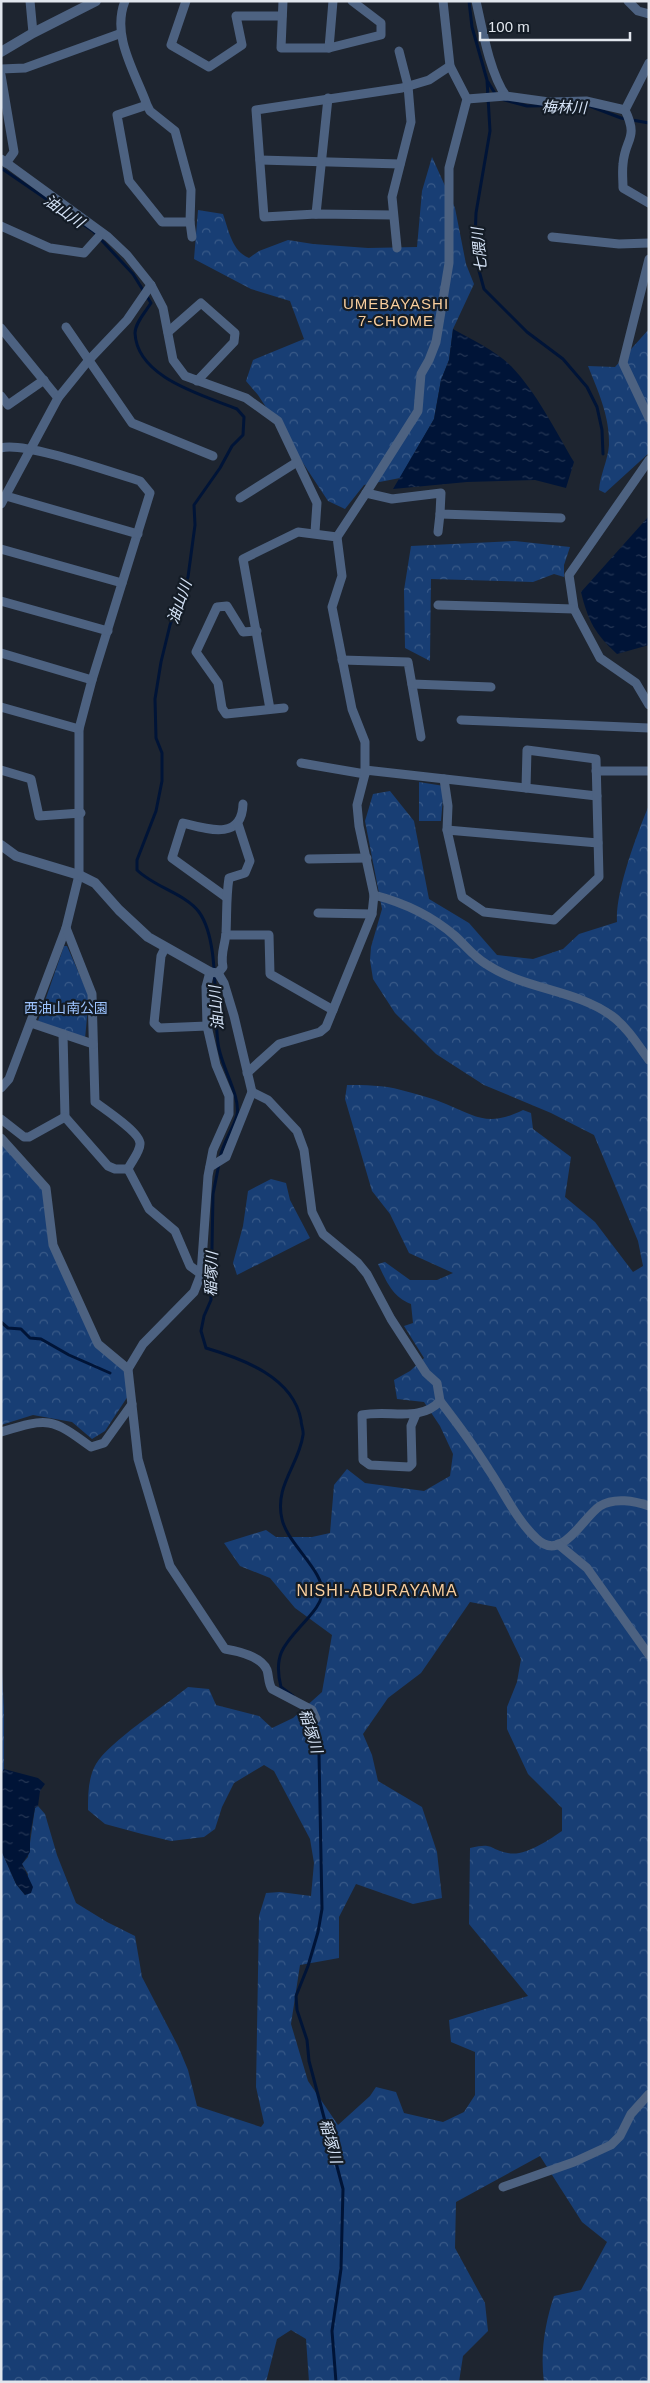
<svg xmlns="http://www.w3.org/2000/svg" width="650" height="2383" viewBox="0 0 650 2383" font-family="Arial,'Noto Sans JP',sans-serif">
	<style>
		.forest { fill: url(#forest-crowns); fill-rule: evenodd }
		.water { fill: url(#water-ripples) }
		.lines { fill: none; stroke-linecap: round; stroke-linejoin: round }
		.stream { stroke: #001437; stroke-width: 3 }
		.minor { stroke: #4d6281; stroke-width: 9 }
		.tertiary { stroke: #4d6281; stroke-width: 10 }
		.labels { text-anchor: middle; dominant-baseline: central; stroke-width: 4.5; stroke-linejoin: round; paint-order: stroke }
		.park-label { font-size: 14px; fill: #9dc4ff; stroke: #141c26 }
		.water-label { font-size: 15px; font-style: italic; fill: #d6e4f8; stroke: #141c26 }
		.neighbourhood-label { font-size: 15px; letter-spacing: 1px; fill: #f9ce9d; stroke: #141c26 }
		.quarter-label { font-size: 16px; letter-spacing: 1px; fill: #f9ce9d; stroke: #141c26 }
	</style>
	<defs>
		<pattern id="forest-crowns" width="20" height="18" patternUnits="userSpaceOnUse" patternTransform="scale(1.25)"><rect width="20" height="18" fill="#183e74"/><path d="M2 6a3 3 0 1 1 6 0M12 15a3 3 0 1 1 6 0" fill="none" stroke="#395a88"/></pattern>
		<pattern id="water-ripples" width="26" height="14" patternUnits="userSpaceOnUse" patternTransform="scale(1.25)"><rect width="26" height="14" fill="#001437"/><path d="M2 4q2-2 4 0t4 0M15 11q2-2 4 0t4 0" fill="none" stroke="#253654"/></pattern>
	</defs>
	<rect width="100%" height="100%" fill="#1e2530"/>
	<!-- forest -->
	<g class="forest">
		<path d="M432,157L455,208L466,264L474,284L453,329L449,360L441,380L434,419L400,478L364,485L345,509L328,501L258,395L246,381L253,360L304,339L290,301L251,289L194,259L198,210L223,214C229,231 232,251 249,258L259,251L288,240L313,244L368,248L417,247L422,191Z"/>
		<path d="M649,329V453L605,493L599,490C600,475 608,460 609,445C610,417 598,391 588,366L615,367Z"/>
		<path d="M515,541L570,547L564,565V577L554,574L533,582L431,579L430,661L405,648L404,590L411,546Z"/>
		<path d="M419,782L444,786L441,821H419Z"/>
		<path d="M390,791L414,821L429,899L469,923L497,955L533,959L563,949L579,934L617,922C615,892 637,834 649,805V2382H544C540,2353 545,2323 554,2296L581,2290L607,2242L582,2222L540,2156L456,2202L455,2248L485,2303L488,2331L463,2356L459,2382H309L306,2339L291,2330L277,2339L266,2382H1V1850L16,1884L25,1895L28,1874L22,1864L28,1857L35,1808L38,1806L45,1814L57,1855L76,1903L107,1922L135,1936L142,1977L178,2046L188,2070L197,2106L261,2127L264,2123L256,2087L259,1916L266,1893L280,1892L311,1896L314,1863L310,1839L274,1771L264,1765L234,1783L222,1807L215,1829L204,1837L171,1841L142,1834L105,1824L88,1810C88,1794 88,1778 96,1764C109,1742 166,1705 188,1687L209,1689L216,1705L259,1716L272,1728L293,1718L322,1692L332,1635L295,1608L270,1578L240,1566L224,1543L266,1530L276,1537H312L330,1533L334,1485L347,1469L365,1483L424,1491L450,1476L453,1454L440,1426L424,1402L397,1399L394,1380L410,1371L424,1358L404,1326L413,1323L411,1304C392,1297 386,1280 378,1264L385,1262L410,1280H437L453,1273L409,1253L390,1214L372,1191L345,1099L347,1085C365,1085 383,1085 401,1090C416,1094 432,1098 446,1104C477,1117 489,1127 523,1110L531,1113L533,1129L571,1157L565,1197L595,1222L633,1272L643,1266L638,1241L594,1135L551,1113L484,1085L436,1054L395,1013L373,979L370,960L371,947L382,909L365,821L373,794ZM470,1602L496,1607L521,1659L517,1682L507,1707V1729L528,1774L562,1808V1831C549,1840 524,1857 508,1853C488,1849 494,1842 470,1848L469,1924L528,1996L449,2020L451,2042L475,2052V2095L464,2112L443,2122L404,2113L396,2092L376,2087L370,2096L338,2125L308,2081L291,2024L300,1965L339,1958V1917L356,1884L413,1904L442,1898L437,1852L422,1807L378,1781L372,1755L363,1734L388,1698L421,1673Z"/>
		<path d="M64,946H67L89,996L85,1039L38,1021Z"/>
		<path d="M1,1138L46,1188L53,1245L98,1344L128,1369L130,1393L105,1431L92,1439L72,1422L33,1415L1,1425Z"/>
		<path d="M271,1179L286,1183L290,1200L310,1238L237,1275L233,1263L243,1226L248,1191Z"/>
		<path d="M1,1656L4,1708V1769L1,1774Z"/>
	</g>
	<!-- water -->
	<g class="water">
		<path d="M453,329C472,340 495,350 511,366C537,393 555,430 574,462L566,488L535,480L467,482L393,489L434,419L441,380L449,360Z"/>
		<path d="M649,516V645L617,654C595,634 588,621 581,592Z"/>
		<path d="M4,1769L38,1778L45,1784L40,1791L38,1806L35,1808L30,1835V1852L22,1864L33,1887L31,1893L25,1895L16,1884L1,1850V1774Z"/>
	</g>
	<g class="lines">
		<!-- stream -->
		<g class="stream">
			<path d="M469,1L472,27L487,80L490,131L476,213L475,240L478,267L484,289L527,332L563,359L587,387L597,407L602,430L603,454"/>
			<path d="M488,82L496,95"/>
			<path d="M501,99L527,106L587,105L621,118L649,123"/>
			<path d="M1,168L93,231L133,274L151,303C146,311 135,323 135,333C137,378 203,395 237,409L244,417L243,435L232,446L220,468L194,505L195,525L188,577L170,625L161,662L155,699L156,738L162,753V781L156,811L137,860V870C154,887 186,894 199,912C220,941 213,1007 218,1043C220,1065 241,1096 237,1115C233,1130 223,1142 220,1158"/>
			<path d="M219,1164L213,1194L211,1300L204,1316L201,1331L206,1348C243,1359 293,1377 301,1420C301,1425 304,1431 303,1435C299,1465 274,1486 282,1519C287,1544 326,1572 322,1595C320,1604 314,1611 308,1618C287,1642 272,1652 281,1687L293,1696"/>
			<path d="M1,1322L8,1328L21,1329L30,1338L41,1339L69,1355L110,1373"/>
			<path d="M305,1710L319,1754L322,1909L318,1932L308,1966L296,1996L297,2010L307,2040L309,2061L343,2189L341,2269L332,2331L336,2382"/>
		</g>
		<!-- minor -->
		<g class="minor">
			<path d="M30,1L33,33"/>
			<path d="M125,1C111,36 135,72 147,105L150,111L175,131L191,190L190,222H162L129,181L117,115L147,105"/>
			<path d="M186,1L171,45L209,67L242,45L236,16H282"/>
			<path d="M283,1L281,48H329"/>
			<path d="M333,1L329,48L381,35V23L352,1"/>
			<path d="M476,1C482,28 490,74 506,96L549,102L586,101L625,110L649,63"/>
			<path d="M628,1L638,11L649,14"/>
			<path d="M1,69L25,68L119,34"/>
			<path d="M1,75L14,152L6,163"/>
			<path d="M467,99L506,96"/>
			<path d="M625,110C639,139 625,138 623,164C622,172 623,180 623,188L649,203"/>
			<path d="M1,159L108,237L127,255L151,285L163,308L173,360L185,376L246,398L278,421L317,503L315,532"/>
			<path d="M260,160L400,164"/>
			<path d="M316,214L328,98"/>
			<path d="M393,215L316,214L264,217L256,110L402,88L429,80L450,66"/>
			<path d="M190,222L192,237"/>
			<path d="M1,226L50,248L84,253L102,233"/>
			<path d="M552,237L619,244L649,243"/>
			<path d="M397,248L392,197L411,122L408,86L399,51"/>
			<path d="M649,259L623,363L649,418"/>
			<path d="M66,327L132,423L213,456"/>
			<path d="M1,328L58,398"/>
			<path d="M168,332L201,303L235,333L234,342L197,381"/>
			<path d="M1,396L8,405L44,380"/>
			<path d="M1,448C24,441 113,473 140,481L150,493L92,680L79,729V875L66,928L9,1079L1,1088"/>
			<path d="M649,460L569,575L574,609L600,658L636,683L649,705"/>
			<path d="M366,493L418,411L421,374L429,360L436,342L449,263V168L467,99L450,66L443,1"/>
			<path d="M6,496L138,534"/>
			<path d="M240,498L297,462"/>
			<path d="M1,504L58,398L88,361L127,320L151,285"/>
			<path d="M438,532L440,514"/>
			<path d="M337,537L366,493L392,499L441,493L440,514L561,518"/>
			<path d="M1,549L122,583"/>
			<path d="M1,601L108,631"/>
			<path d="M438,605L574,609"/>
			<path d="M257,631L243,632L227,606L217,607L196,652L218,683L222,708L226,714L284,708"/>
			<path d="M1,653L92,680"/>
			<path d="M342,660L408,662L421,737"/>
			<path d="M412,684L491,687"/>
			<path d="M1,707L79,729"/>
			<path d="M461,720L649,728"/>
			<path d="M301,763L365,774"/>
			<path d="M1,770L31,779L39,816L81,813"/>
			<path d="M365,770L597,796"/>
			<path d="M596,771H649"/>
			<path d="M444,779L448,806L447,830L462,897L484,912L554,920L599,877L596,759L527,750L526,788"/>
			<path d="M447,830L598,843"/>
			<path d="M309,859L367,858"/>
			<path d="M374,895C405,903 431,915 455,936C465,945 474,957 486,964C525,990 575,989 612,1016C627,1027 638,1045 649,1060"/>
			<path d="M226,897L172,858L183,823C207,829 242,841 243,804"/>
			<path d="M318,913L372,914"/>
			<path d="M66,928L92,994L95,1102C104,1109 141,1133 140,1144C140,1152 131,1162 128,1169L149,1209L175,1231L190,1266L201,1274"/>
			<path d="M226,935H269L270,974L333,1010"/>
			<path d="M165,948L161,956L154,1023L159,1028L207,1026"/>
			<path d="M218,973L210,972L206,987L207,1026L216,1065L229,1096V1114L213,1150L208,1176L201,1274L194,1292L143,1344L128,1369L138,1459L170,1566L225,1649C237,1651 261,1656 267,1670C269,1676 268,1683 272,1689L312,1710L316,1719"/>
			<path d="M218,973L223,967C220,954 225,946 226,933C227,914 226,897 229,878L245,873L250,861L238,824"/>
			<path d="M31,1023L93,1044"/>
			<path d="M63,1034L65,1117L108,1166L115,1169H128"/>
			<path d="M247,1073L279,1044L320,1032L326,1027L372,914L374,895L359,826L357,805L365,774V742L352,709L332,607L342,576L337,537L298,532L243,559L270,709"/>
			<path d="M252,1092L268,1100L297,1131L304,1150L312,1212L323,1234L358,1263L367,1274L391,1319L426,1373L437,1383L440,1401C420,1423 389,1409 362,1415L363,1460L370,1465L409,1467L412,1464L411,1426L416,1414"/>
			<path d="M1,1119L24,1137H29L65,1117"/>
			<path d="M1,1138L46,1188L53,1245L98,1344L128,1369"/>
			<path d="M210,1167L226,1157L252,1092L234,1016L224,983L218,973"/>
			<path d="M440,1401C457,1423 474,1446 489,1470C504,1492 517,1521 537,1539C562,1563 583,1517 600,1506C614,1497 635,1501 649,1506"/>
			<path d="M1,1432C48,1418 51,1417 91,1447L104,1443L132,1404"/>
			<path d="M558,1544L587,1568L649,1655"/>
			<path d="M503,2187L574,2162L611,2145L620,2136L631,2114L649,2094"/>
		</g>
		<!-- tertiary -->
		<g class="tertiary">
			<path d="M1,52L33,33L96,1"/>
			<path d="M1,845L16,856L79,875L95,883L119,910L148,937L210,972"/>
		</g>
	</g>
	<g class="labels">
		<!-- park labels -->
		<g class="park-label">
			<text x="66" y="1008">西油山南公園</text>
		</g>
		<!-- water labels -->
		<g class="water-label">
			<text transform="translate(564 107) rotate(1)">梅林川</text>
			<text transform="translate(64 211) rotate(35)">油山川</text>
			<text transform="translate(479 250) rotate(-95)">七隈川</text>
			<text transform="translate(179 602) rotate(-71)">油山川</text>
			<text transform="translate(216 1008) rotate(-94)">油山川</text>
			<text transform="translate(211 1274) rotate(-88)">稲塚川</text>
			<text transform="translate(311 1731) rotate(73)">稲塚川</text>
			<text transform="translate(331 2141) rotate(75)">稲塚川</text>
		</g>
		<!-- neighbourhood labels -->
		<g class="neighbourhood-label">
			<text x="396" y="303">UMEBAYASHI<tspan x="396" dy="17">7-CHOME</tspan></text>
		</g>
		<!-- quarter labels -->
		<g class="quarter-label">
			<text x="377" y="1590">NISHI-ABURAYAMA</text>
		</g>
	</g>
	<!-- border -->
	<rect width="650" height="2383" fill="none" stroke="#e1e6ed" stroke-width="5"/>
	<!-- scale -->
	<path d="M480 32v8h150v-8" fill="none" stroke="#e1e6ed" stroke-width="2.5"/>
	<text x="488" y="32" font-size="15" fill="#e1e6ed" stroke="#141c26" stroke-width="4" paint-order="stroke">100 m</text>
</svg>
